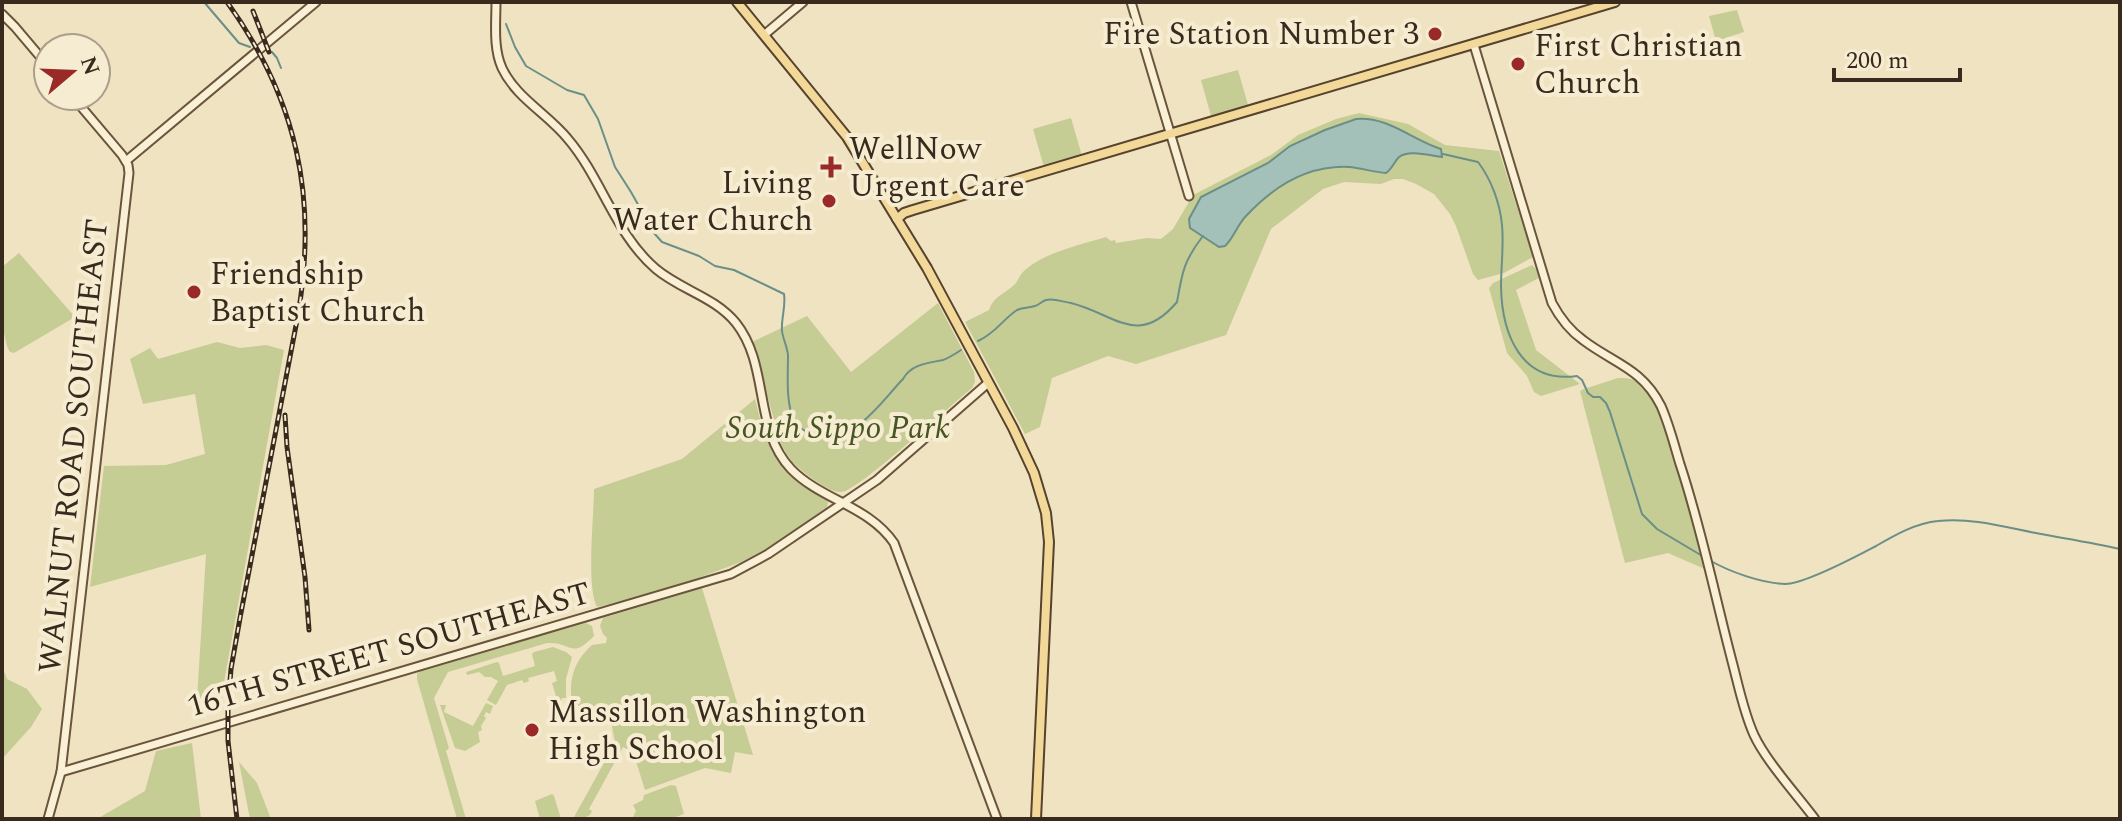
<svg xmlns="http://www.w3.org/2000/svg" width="2122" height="821" viewBox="0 0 2122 821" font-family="Spectral,serif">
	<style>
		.green { fill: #c5cd95 }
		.water { fill: #a4c1b9; stroke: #6b8f87; stroke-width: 2 }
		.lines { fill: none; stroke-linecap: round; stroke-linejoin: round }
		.stream { stroke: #6b8f87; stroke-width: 2 }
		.secondary-casing { stroke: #6a553c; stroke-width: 11 }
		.primary-casing { stroke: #56422d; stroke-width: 12 }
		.secondary { stroke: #f9f0d5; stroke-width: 7 }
		.primary { stroke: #f3d999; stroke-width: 8 }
		.rail-casing { stroke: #382b1d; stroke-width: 5 }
		.rail { stroke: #f6ecd1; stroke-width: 2; stroke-dasharray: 6; stroke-linecap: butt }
		.poi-dot { fill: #992a28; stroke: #f6ecd1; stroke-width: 3 }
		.labels { text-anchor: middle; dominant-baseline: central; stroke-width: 8; stroke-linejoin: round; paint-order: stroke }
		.poi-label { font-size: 32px; fill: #382b1d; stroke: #f6ecd1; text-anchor: start }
		.park-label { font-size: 32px; font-style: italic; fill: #475523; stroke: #f6ecd1 }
		.street-label { font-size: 32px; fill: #382b1d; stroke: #f6ecd1 }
	</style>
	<rect width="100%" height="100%" fill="#efe3c2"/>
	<!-- green -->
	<g class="green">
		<path d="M1737,10L1744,32L1716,41L1709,16Z"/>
		<path d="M1238,70L1248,105L1211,116L1201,80Z"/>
		<path d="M1359,113L1408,124L1445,145L1499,151L1533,257L1504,273L1478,280L1473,274L1456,226L1450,214L1434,194L1416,184L1403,179H1394L1381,184L1344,182L1323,189L1271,229L1226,335L1136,364L1108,356L1052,378L1040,427L1025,434L965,322L989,310C994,295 1006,294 1016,283C1018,280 1020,275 1023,272C1042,253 1080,245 1106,237L1111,241L1115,240L1116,243L1147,238L1161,239L1173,229L1193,195L1271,155L1298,135L1336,119Z"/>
		<path d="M1071,118L1082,156L1044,167L1033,129Z"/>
		<path d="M19,253L75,317L14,353L10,352C0,336 2,288 2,267Z"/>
		<path d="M1532,265L1536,269L1539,278L1516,290L1536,350L1580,384L1541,396L1534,392L1527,376L1507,353L1489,288L1493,283Z"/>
		<path d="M938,303L974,372L975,382L972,388C952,404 859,490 842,492C830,494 799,470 791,460C787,455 784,450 781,444L752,342L807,316L851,372Z"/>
		<path d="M217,342L240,348L266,345L284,350L219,710L196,715L206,554L90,587L104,466L166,465L205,454L195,394L143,404L130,359L150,348L158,359Z"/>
		<path d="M1618,378C1628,378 1639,379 1646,388C1662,406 1668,433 1675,456C1687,494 1697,532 1707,570L1668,553L1625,563L1581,395L1580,391L1584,389Z"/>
		<path d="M755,399C762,427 769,458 793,477C804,486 822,490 828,502L827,507L770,547L741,562L693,580L632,599L597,607C586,586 594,516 594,489L682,459Z"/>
		<path d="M702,588L753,755L735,752L731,773L705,768L645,790L634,755L631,751L623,747L589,809L592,811L590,815L582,819H573L615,743L612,726L572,702C568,679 575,660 592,645L606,643L607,638L603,634L600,626L603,618Z"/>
		<path d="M586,623L592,626L594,636C570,660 573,642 547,643L448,672L434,698L449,748L446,751L466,819H457L417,679V674L422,669Z"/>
		<path d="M553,647L566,652L572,657L566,679V698H562L556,715L552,714L549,706L558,703L552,683L557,681L554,671L528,678L529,681L524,683L522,680L507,685L496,705L487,700L498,681L491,677H485L479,672L467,675L466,672L497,662L499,663L503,676L535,666L532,654L534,652Z"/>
		<path d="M2,666L7,679L27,689L42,709L31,727L2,759Z"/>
		<path d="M486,703L493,706L490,714L486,712L484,716L486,718L481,726L482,730L478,732L480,742L465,751L455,748L440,705H446L444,712L473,726Z"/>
		<path d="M192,743L201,819H97L145,791L156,751Z"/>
		<path d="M239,762L257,783L271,819H250Z"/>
		<path d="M671,785L676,786L684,814C668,821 647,819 629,819L633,817L636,811L633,805L643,800L644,795Z"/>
		<path d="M552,794L554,796L561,819H540L535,801Z"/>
	</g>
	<!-- water -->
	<path class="water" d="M1356,119C1388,116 1412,140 1441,149L1442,157C1431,156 1409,149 1399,157C1394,162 1392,169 1386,173C1373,172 1361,168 1349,167C1308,165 1273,187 1246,216C1237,225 1234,238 1225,246L1219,247L1190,228L1189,219L1201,197L1268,163L1290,146L1325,130Z"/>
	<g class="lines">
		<!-- stream -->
		<g class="stream">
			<path d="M204,2L239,43L250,47"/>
			<path d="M506,24L515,47L526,66L567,90L584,95L598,119L615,167L631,192L654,233L662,242L699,256L715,266L734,270L784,294C786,307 781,318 782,331C783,339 787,346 788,355C788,375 786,396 792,416C795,426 804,432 815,434C854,445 879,404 903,379C911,364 928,363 943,360C949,358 955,354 961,350"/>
			<path d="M272,52L277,58L281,68"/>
			<path d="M1443,154L1478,162C1491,179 1500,203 1502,225C1504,245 1501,266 1501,287C1502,334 1521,384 1577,376L1582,380L1588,393L1593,397H1600L1606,403L1610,412L1642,514L1657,529L1704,557"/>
			<path d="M978,341C996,333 1002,320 1017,310C1024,307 1029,308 1035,306C1039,305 1042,301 1046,300C1054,298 1063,302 1071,303C1115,314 1138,348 1177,302C1182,273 1184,260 1203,236"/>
			<path d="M1709,560C1730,572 1761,583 1785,584C1805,584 1857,556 1876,546C1895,535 1916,523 1938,521C1973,517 2008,528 2041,534C2068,539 2094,543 2120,549"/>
		</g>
		<defs>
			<g id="secondary">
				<path d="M496,2C496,23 493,48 502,68C516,98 548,114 568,139C602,179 615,234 656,269C681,290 715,297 736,323C770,366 753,429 791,469C821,500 869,506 894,543L997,819"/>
				<path d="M1131,2L1189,196"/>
				<path d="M2,14L15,27L48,66"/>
				<path d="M764,35L803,2"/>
				<path d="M1474,45L1552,303C1560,318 1569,330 1583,340C1613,363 1642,368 1661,406C1669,424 1674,444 1680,464C1702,530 1715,597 1733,665C1739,688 1744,713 1754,735C1766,761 1797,795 1815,819"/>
				<path d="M126,161L316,2"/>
				<path d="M61,772L731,574L768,554L877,480L988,383"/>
				<path d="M48,819L61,772L129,173L128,165L122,155L72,96"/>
			</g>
			<g id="primary">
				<path d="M737,2L847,137L927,268L1013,428L1034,473L1046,513L1049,542L1036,819"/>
				<path d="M897,219L904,213L913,210L1615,2"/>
			</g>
		</defs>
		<!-- secondary casing -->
		<use href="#secondary" class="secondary-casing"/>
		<!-- primary casing -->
		<use href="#primary" class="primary-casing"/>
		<!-- secondary -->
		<use href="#secondary" class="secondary"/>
		<!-- primary -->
		<use href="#primary" class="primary"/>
		<defs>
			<g id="rail">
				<path d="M227,2C297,99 318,197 298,315L240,618L231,669L228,706V741L237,819"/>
				<path d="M253,11L269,52"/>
				<path d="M285,415L287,447L305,577L309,630"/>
			</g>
		</defs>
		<!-- rail casing -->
		<use href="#rail" class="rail-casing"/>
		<!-- rail -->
		<use href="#rail" class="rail"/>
	</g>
	<!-- markers -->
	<g class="poi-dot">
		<circle cx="1435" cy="34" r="8"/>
		<circle cx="1518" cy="64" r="8"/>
		<path d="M827 155h8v8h8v8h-8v8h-8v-8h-8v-8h8z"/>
		<circle cx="829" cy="201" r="8"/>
		<circle cx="194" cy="292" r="8"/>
		<circle cx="532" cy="730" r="8"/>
	</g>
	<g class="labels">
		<!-- poi labels -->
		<g class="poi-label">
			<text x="1419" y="34" text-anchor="end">Fire Station Number 3</text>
			<text x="1534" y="46">First Christian<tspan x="1534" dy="37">Church</tspan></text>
			<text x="849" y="149">WellNow<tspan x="849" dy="37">Urgent Care</tspan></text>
			<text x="813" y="183" text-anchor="end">Living<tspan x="813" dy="37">Water Church</tspan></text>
			<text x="210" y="274">Friendship<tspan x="210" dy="37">Baptist Church</tspan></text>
			<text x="548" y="712">Massillon Washington<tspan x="548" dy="37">High School</tspan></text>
		</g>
		<!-- park labels -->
		<g class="park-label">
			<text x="838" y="428">South Sippo Park</text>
		</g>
		<!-- street labels -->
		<g class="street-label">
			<text transform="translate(74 446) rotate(-84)">WALNUT ROAD SOUTHEAST</text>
			<text transform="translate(389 650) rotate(-16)">16TH STREET SOUTHEAST</text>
		</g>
	</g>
	<!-- border -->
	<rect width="2122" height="821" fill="none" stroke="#382b1d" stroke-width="8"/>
	<!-- north arrow -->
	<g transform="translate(72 72) rotate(71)"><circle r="38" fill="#f6ecd1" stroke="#aa9f89" stroke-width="2"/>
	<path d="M0-6L14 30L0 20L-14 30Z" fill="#992a28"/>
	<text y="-12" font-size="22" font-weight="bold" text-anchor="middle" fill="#382b1d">N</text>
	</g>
	<!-- scale -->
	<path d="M1834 68v12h126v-12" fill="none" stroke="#382b1d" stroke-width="4"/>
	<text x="1846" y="68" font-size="24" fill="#382b1d" stroke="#f6ecd1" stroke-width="6" paint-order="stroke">200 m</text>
</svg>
